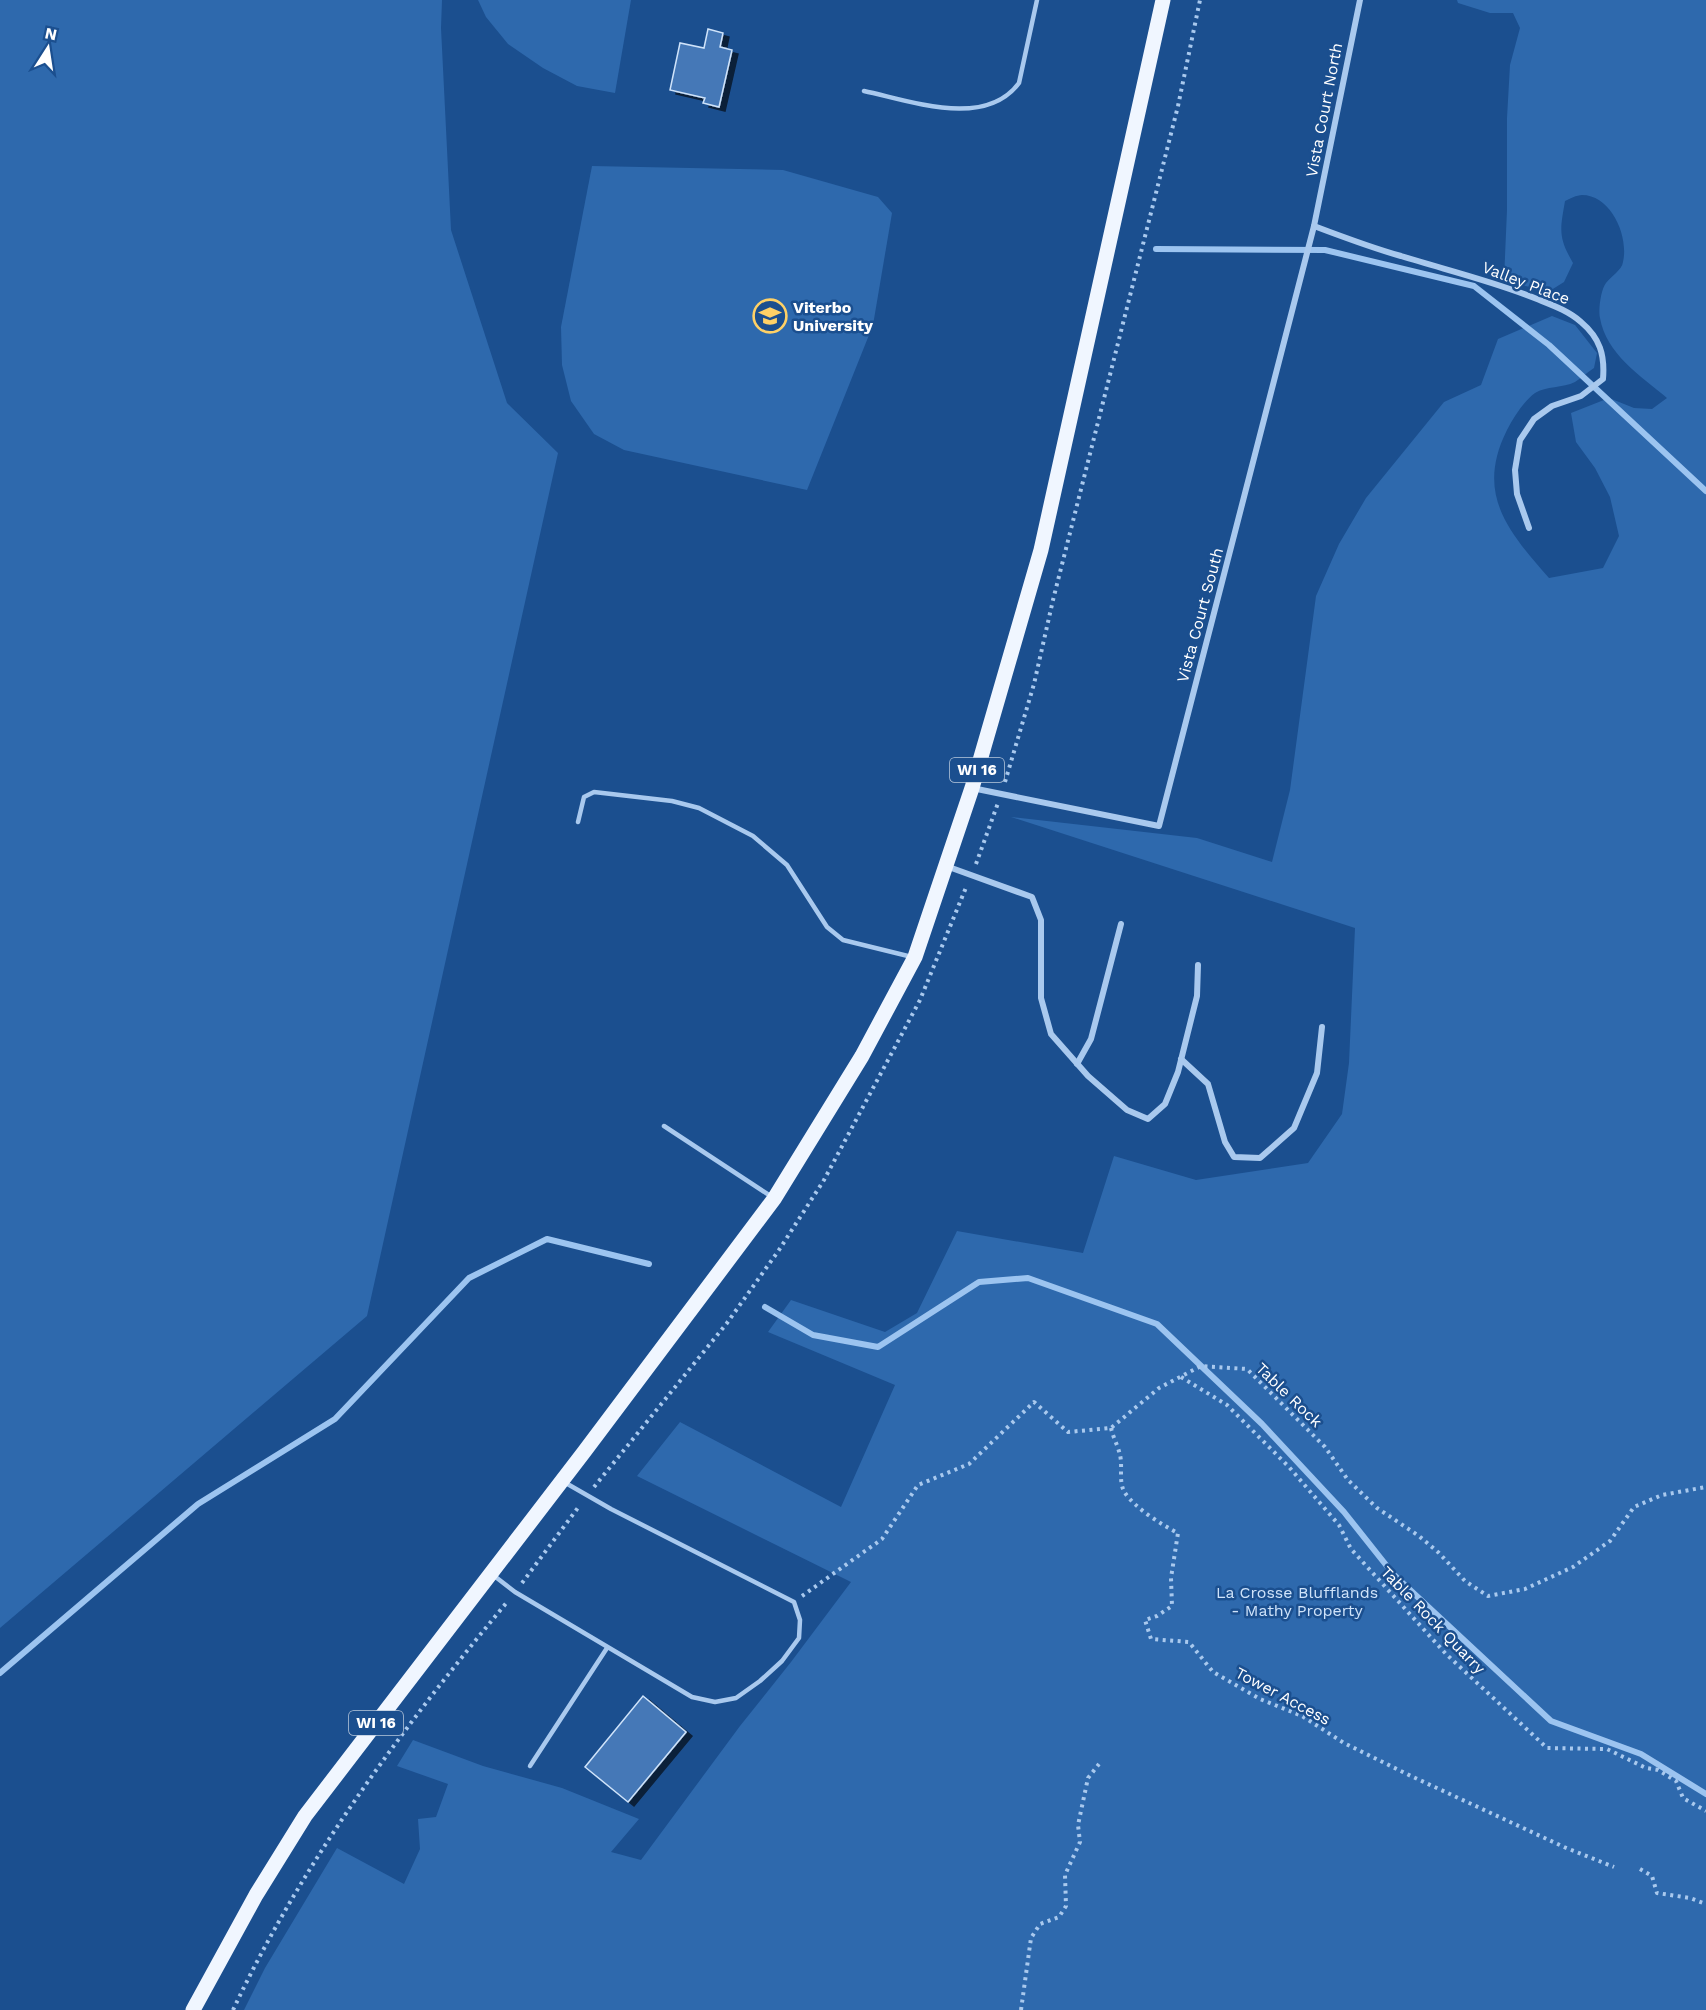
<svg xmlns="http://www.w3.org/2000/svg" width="1706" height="2010" viewBox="0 0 1706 2010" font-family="'Work Sans',sans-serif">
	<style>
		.green { fill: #2e69ad }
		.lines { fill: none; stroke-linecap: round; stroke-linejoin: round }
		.stream { stroke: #9cc4f0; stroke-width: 6 }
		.building { fill: #4478b7; stroke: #cfe3fa; stroke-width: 1.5; filter: url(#shadow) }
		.path { stroke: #a9c9ee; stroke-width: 4; stroke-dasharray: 3 4.5; stroke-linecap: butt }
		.lane { stroke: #a9c9ee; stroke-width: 4.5 }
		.street { stroke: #a9c9ee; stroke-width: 6 }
		.primary { stroke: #f0f6ff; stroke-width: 15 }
		.labels { text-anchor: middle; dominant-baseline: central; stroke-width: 5; stroke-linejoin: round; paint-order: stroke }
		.shield { fill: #1b4f8f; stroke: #bbcadd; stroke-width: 1.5 }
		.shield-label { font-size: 15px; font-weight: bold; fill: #fff }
		.street-label { font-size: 16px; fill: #fff; stroke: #1b4f8f }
		.poi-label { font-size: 16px; font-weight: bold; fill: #fff; stroke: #1b4f8f; text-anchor: start }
		.park-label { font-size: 16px; fill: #cfe3fa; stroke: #1b4f8f }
	</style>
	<defs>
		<filter id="shadow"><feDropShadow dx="6" dy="4" stdDeviation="0" flood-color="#0009"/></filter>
	</defs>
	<rect width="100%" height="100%" fill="#1b4f8f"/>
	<!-- green -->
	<g class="green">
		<path d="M0,0H442L441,28L451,230L507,403L558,453L367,1316L0,1628Z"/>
		<path d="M478,0H631L615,93L577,86L543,68L508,44L486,17Z"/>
		<path d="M1457,0H1706V2010H244L265,1968L337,1848L404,1884L420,1849L418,1819L436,1817L448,1784L397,1766L413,1740L483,1766L562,1788L639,1819L611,1852L641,1860L740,1726L791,1662L851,1582L637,1476L680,1422L841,1507L895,1385L768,1332L791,1300L885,1332L917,1313L957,1231L1083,1253L1114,1156L1196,1180L1308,1163L1342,1114L1349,1063L1355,928L1011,817L1197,838L1272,862L1290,790L1316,596L1339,544L1366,498L1444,402L1481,385L1498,339L1552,316L1575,325L1597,353L1594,368C1588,372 1581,378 1575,382C1563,388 1546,386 1535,393C1523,402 1514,417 1507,430C1475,494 1508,531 1549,578L1603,568L1619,536L1610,497L1595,468L1576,442L1571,413L1609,398L1634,408L1652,409L1667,398C1641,376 1606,354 1600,318C1598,310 1601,289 1606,283C1611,276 1622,270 1623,262C1629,236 1611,195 1582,195C1577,195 1569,199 1565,201C1560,230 1558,237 1573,263L1564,282L1548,292L1504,280L1507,210V118L1510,65L1520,28L1513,13H1490L1458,3Z"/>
		<path d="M592,166L783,170L878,197L892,213L873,325L807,490L624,450L594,434L571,401L562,365L561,327Z"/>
	</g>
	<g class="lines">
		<!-- stream -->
		<g class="stream">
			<path d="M1156,249L1325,250L1474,286L1549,345L1706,491"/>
			<path d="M765,1307L813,1335L878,1347L979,1282L1028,1278L1157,1324L1262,1424L1344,1512L1394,1575L1551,1721L1641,1754L1706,1794"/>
			<path d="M0,1673L198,1504L335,1419L469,1278L547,1239L649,1264"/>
		</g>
	</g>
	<!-- building -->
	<g class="building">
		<path d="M708,29L723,33L720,47L732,50L719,107L703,103L705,98L670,90L680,43L704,48Z"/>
		<path d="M643,1696L686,1732L628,1802L585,1767Z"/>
	</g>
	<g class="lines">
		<!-- path -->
		<g class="path">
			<path d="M1005,782L1034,684L1053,600L1178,106L1200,0"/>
			<path d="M976,864L998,803"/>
			<path d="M1181,1377L1227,1405L1289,1467L1339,1525L1351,1549L1446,1654L1547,1748L1607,1749L1646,1768L1658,1770L1676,1781L1683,1798L1706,1811"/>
			<path d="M1111,1428C1113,1437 1118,1446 1120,1455C1123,1467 1118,1482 1125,1493C1135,1508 1162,1525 1178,1533L1171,1578L1172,1606L1157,1616L1145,1620L1151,1639L1189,1642L1213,1672L1260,1699L1302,1716L1344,1743L1411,1776L1564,1847L1614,1867"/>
			<path d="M594,1487L727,1323L779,1250L824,1180L920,1000L967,885"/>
			<path d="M522,1583L580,1505"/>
			<path d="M802,1596L882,1539L918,1485L969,1464L1034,1402L1068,1432L1111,1428L1159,1388L1201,1366L1247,1369L1325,1447L1348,1480L1377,1508L1419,1536L1439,1553L1465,1581L1488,1596L1525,1589L1573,1567L1610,1541L1634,1507L1662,1495L1706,1487"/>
			<path d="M1640,1869L1652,1876L1657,1893L1690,1898L1706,1904"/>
			<path d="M233,2010C303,1861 403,1727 508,1601"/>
			<path d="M1021,2010L1031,1938L1040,1924L1059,1917L1066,1906L1065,1875L1080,1842L1078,1825L1088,1778L1099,1764"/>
		</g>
		<!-- lane -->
		<g class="lane">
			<path d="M864,91C911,101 985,129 1019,83L1037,0"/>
			<path d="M578,822L584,797L594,792L672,801L699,808L753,836L787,865L827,927L843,940L912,957"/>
			<path d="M664,1126L772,1197"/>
			<path d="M493,1575L515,1592L692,1697L715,1702L736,1698L760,1681L782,1661L799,1638L800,1620L794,1602L611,1509L564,1482"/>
			<path d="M530,1766L607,1648"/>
		</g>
		<!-- street -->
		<g class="street">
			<path d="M1314,226C1343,237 1372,248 1401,256C1446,270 1493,281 1537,299C1552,305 1569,311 1581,322C1600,338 1605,355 1603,379L1581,396L1552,406L1534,419L1520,440L1515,470L1517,494L1529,528"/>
			<path d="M972,788L1159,826L1314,226L1360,0"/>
			<path d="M946,866L1032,897L1041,920V998L1051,1034L1088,1076L1127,1110L1148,1119L1165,1104L1178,1072L1197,996L1198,965"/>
			<path d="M1181,1059L1208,1084L1225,1142L1234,1157L1260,1158L1294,1128L1317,1073L1322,1027"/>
			<path d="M1077,1064L1091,1039L1121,924"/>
		</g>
		<!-- primary -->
		<path class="primary" d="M193,2010L256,1895L305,1816L584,1452L774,1199L862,1056L915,957L972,788L1041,550L1163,0"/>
	</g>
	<!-- icons -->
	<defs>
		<symbol id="university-ring" viewBox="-11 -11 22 22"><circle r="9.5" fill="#1b4f8f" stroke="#ffd166" stroke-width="1.5"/><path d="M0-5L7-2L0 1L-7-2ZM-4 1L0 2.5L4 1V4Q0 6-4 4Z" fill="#ffd166"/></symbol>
	</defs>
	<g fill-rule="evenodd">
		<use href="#university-ring" x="751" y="297" width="38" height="38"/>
	</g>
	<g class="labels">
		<!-- shield labels -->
		<g class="shield">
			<rect x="950" y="758" width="54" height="24" rx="4.5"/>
			<rect x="349" y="1711" width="54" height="24" rx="4.5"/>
		</g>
		<g class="shield-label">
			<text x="977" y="770">WI 16</text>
			<text x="376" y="1723">WI 16</text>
		</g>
		<!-- street labels -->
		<g class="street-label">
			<text transform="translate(1324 110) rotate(-79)">Vista Court North</text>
			<text transform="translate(1526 283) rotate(21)">Valley Place</text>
			<text transform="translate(1200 615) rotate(-75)">Vista Court South</text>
			<text transform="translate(1289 1395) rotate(44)">Table Rock</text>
			<text transform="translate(1433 1620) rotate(46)">Table Rock Quarry</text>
			<text transform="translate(1283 1696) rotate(28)">Tower Access</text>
		</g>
		<!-- poi labels -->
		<g class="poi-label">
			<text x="793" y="307">Viterbo<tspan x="793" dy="18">University</tspan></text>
		</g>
		<!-- park labels -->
		<g class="park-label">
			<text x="1297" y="1592">La Crosse Blufflands<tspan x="1297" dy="18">- Mathy Property</tspan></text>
		</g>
	</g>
	<!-- north arrow -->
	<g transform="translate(48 48) rotate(12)" stroke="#1b4f8f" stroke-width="4.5" paint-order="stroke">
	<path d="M0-4.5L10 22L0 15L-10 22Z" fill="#ffffff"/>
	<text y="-9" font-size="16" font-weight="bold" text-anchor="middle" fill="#ffffff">N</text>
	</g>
</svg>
